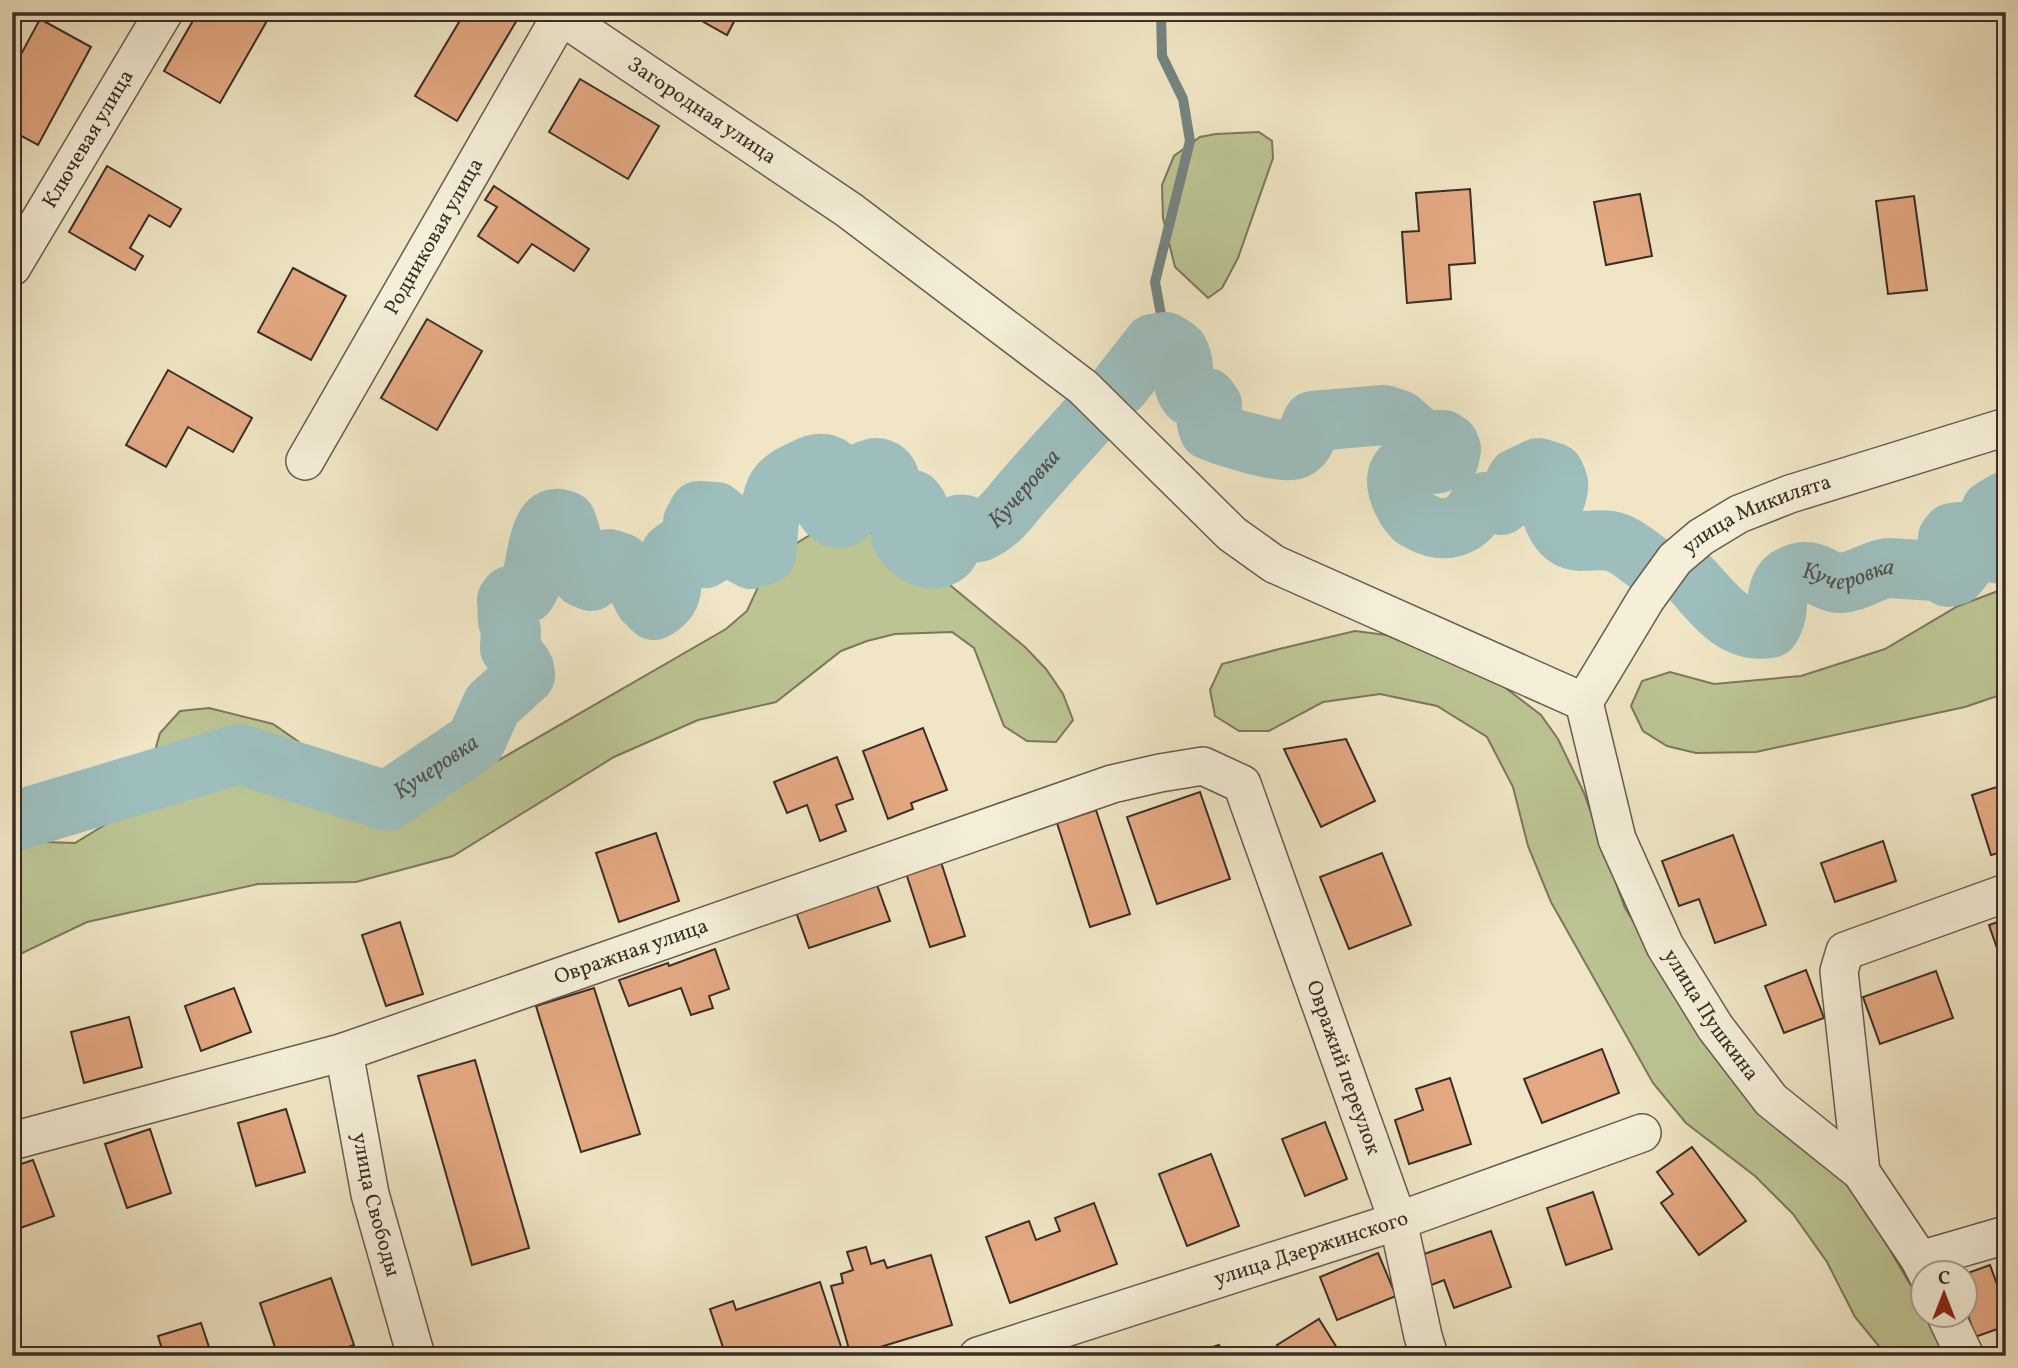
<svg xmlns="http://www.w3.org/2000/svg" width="2018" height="1368" viewBox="0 0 2018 1368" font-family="Vollkorn,serif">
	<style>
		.green { fill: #bcc493; stroke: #7b785e; stroke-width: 2 }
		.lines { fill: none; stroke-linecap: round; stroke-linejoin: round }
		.stream { stroke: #758481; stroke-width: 10 }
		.river { stroke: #9dbebd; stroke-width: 60 }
		.building { fill: #e4a983; stroke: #3a2d28; stroke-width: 2 }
		.street-casing { stroke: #685b4f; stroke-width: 40 }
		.street { stroke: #f5efd9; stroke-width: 37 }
		.labels { text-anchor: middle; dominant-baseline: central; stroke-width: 5; stroke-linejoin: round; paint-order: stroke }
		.street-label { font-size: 21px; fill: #3a2d28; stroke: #f5efd9 }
		.water-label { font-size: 23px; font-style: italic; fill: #53514d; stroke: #f5efd9 }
	</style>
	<rect width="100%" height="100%" fill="#f0e6c5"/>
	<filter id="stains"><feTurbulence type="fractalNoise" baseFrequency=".00286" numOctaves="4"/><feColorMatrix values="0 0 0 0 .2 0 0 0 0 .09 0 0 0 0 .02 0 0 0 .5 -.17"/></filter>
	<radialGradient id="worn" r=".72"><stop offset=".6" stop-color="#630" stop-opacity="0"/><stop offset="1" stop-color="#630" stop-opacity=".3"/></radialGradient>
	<!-- green -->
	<g class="green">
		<path d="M1259,132L1272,141L1273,158L1238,258L1222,288L1208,298L1175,267L1163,218L1162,185L1174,156L1200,137L1216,134Z"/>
		<path d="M823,527L882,534L910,552L1025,647L1046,669L1063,694L1073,720L1056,742L1027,741L1004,726L974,648L952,632L895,634L867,641L841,651L776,702L698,720L614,757L453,856L356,882L258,884L87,922L12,958V841L75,843L129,810L145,787L160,733L180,711L209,708L273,724L299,742L330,794L359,805L439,792L466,779L726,629L747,611L771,559Z"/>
		<path d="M2006,588V693L1965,707L1756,752L1696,753L1667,746L1643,731L1631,706L1642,681L1670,672L1714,684L1801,676L1885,649L1958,606Z"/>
		<path d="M1355,631L1386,635L1495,680L1541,715L1558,739L1584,793L1625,908L1721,1063L1844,1172L1923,1306L1924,1316H1929L1952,1356H1887L1855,1317L1827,1262L1793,1214L1755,1176L1686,1123L1653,1083L1551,902L1528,846L1513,787L1487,737L1437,706L1380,694L1323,702L1269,731H1239L1215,716L1210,690L1222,664L1279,649Z"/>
	</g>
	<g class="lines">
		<!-- stream -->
		<path class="stream" d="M1161,12L1162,56L1183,99L1190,141L1155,282L1166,342"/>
		<!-- river -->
		<g class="river">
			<path d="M1120,386L1153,344L1166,342C1170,345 1177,348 1179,352C1187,367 1179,384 1190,396L1207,398L1212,405L1211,411C1205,418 1206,422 1209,430C1223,436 1286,456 1296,449C1307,443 1307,431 1313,421L1384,415L1399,420L1422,440H1443L1449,444L1451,449L1449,459C1447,459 1440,463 1439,463C1428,466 1410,460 1401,469C1390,481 1404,508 1414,518C1415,519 1422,522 1423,523C1445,534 1467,527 1478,505L1485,502L1501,505L1506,501L1517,478L1538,468L1554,473C1555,474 1558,482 1558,483C1560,496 1548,506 1554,520C1570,556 1594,532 1620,544C1631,549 1642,559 1652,566"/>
			<path d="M2006,501L1991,510L1988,517L1989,524L1993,531L2006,534"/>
			<path id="s1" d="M1692,580C1715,605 1734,634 1770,628C1781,611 1774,599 1781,586C1785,578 1790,576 1798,573C1817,568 1824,583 1840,583C1858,582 1872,570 1888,568L1936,571L1948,577L1956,575L1962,568L1960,559L1948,538L1952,533L1958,532L1985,551L2006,555"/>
			<path id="s2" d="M12,822L239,754L387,801L476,741L492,705L525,675L524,668L510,648L511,631L508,621L507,600L510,596L526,593L530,586C535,571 538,529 550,521C556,517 560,519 566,521C574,540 574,559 582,577L591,581L600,563L603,560L609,559L621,563L633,577L644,600L654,610C682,594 667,579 671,553L679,547C690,548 695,555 705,558L713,553C709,535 701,536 693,522L699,511L716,512L729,523L732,548L751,559L766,554C768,538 769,500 777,488C782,479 794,473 804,469C812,465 821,461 830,466L831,472C828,477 824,482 822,486C814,504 839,532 850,510C856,500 855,489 857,478C864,470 880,462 888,475C891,479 891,488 893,493L913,500L917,505L914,517L903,524L901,537C909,551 930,567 946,554C955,547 949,529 958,525C964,523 974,529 979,532C1003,521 1010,505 1027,487C1047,464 1067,442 1087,420"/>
		</g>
	</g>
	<!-- building -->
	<g class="building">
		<path d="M198,12H272L220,103L164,71Z"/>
		<path d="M465,12H505L517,20L457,121L415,96Z"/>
		<path d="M686,12H739L727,35Z"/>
		<path d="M40,19L91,47L38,145L12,131V71Z"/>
		<path d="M580,79L659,126L628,179L549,132Z"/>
		<path d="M107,166L181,209L170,227L149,215L130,248L143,256L135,270L69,232Z"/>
		<path d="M494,186L589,249L574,271L532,244L518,263L478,236L497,207L485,200Z"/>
		<path d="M1470,189L1475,263L1449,265L1451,299L1407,303L1402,232L1419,231L1416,193Z"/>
		<path d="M1640,194L1652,256L1606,265L1594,202Z"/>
		<path d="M1914,196L1927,290L1888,294L1876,201Z"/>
		<path d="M293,268L346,296L311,360L258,332Z"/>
		<path d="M427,319L482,351L437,430L381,398Z"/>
		<path d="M168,370L252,418L233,452L188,427L166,467L126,445Z"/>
		<path d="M923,728L947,790L911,803L913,809L888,819L863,751Z"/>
		<path d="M1346,739L1375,801L1321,827L1284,749Z"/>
		<path d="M837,757L853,799L836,805L846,831L820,841L807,805L787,813L774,782Z"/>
		<path d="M2006,784V851L1991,855L1972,795Z"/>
		<path d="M1200,792L1230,879L1157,904L1127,817Z"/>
		<path d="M1096,810L1130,914L1090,927L1057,823Z"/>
		<path d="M656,833L679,901L619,922L596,853Z"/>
		<path d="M1733,835L1766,925L1715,943L1699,899L1679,906L1662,861Z"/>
		<path d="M1883,841L1896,881L1835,902L1821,863Z"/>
		<path d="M1382,853L1411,925L1349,949L1320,877Z"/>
		<path d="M940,859L965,936L930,947L905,870Z"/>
		<path d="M877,885L890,921L809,948L796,912Z"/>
		<path d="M2006,919V974L1989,925Z"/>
		<path d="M400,922L423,994L386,1006L362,935Z"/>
		<path d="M715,949L729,989L709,996L713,1008L691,1015L681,988L629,1006L619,980L668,963L669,966Z"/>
		<path d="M1806,970L1824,1018L1784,1033L1765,986Z"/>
		<path d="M1936,971L1953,1018L1880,1044L1863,997Z"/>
		<path d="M234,988L251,1032L201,1051L185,1006Z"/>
		<path d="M594,988L640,1134L581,1152L536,1006Z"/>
		<path d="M129,1017L142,1067L84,1083L71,1032Z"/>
		<path d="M1602,1049L1619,1093L1542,1123L1524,1079Z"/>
		<path d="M475,1060L529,1248L472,1265L418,1076Z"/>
		<path d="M1450,1078L1471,1144L1409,1164L1395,1120L1423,1110L1416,1089Z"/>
		<path d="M286,1109L305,1172L256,1186L238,1123Z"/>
		<path d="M1325,1122L1347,1179L1305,1196L1282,1139Z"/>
		<path d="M150,1129L171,1193L127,1208L105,1144Z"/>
		<path d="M1692,1147L1746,1221L1699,1255L1661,1203L1673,1194L1657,1172Z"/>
		<path d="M1211,1154L1239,1226L1187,1246L1159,1174Z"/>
		<path d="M33,1160L54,1216L12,1231V1167Z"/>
		<path d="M1593,1192L1612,1249L1566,1265L1547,1208Z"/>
		<path d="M1094,1203L1117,1264L1010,1303L986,1237L1029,1221L1036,1240L1060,1231L1055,1218Z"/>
		<path d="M1491,1231L1511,1287L1454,1308L1444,1280L1429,1286L1418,1256Z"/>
		<path d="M866,1247L871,1264L884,1260L887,1268L931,1255L952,1325L851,1356L831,1286L843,1283L841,1274L853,1270L847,1252Z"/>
		<path d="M1378,1253L1396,1296L1337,1320L1320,1277Z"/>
		<path d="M1990,1265L2006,1309V1326L1975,1337L1966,1309L1965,1274Z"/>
		<path d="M331,1278L354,1345L323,1356H278L260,1303Z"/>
		<path d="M820,1282L844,1356H726L710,1309L733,1301L736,1310Z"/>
		<path d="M1319,1319L1342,1356H1284L1277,1345Z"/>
		<path d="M201,1323L212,1356H164L158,1336Z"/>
		<path d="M1219,1345L1223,1356H1184Z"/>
	</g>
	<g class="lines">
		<defs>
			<g id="street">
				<path id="s3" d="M555,12L849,210L1083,387L1232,534L1274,564L1584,702"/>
				<path id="s4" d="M12,267L164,12"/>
				<path id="s5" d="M305,461L563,12"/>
				<path id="s6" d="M1584,702L1617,839L1665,946L1715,1027L1771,1100L1861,1172L1920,1260L1927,1274"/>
				<path id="s7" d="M1584,702L1646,599L1675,559L1701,537L1739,514L1790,494L2006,427"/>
				<path id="s8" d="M344,1052L370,1194L416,1356"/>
				<path id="s9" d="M12,1141L344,1052L1112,784L1160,773L1203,766L1242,784L1398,1221L1423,1336L1429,1356"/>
				<path d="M1861,1172L1839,971L1845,951L2006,893"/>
				<path d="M1920,1260L2006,1235"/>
				<path d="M1946,1316L1965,1356"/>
				<path id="s10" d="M978,1356L1398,1221L1642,1133"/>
			</g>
		</defs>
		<!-- street casing -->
		<use href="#street" class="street-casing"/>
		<!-- street -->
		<use href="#street" class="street"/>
	</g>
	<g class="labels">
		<!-- street labels -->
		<g class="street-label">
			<text stroke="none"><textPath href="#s3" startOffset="177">Загородная улица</textPath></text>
			<text stroke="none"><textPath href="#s4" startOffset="149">Ключевая улица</textPath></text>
			<text stroke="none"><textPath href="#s5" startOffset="259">Родниковая улица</textPath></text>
			<text stroke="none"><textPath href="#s7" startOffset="264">улица Микилята</textPath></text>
			<text stroke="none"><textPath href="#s9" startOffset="648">Овражная улица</textPath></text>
			<text stroke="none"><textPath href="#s6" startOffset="341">улица Пушкина</textPath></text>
			<text stroke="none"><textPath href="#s9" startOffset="1594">Овражий переулок</textPath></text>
			<text stroke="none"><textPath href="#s8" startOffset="156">улица Свободы</textPath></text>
			<text stroke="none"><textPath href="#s10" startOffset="350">улица Дзержинского</textPath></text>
		</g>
		<!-- water labels -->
		<g class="water-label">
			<text stroke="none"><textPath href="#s2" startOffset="1740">Кучеровка</textPath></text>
			<text stroke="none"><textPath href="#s1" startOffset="215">Кучеровка</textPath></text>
			<text stroke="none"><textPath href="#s2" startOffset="452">Кучеровка</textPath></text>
		</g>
	</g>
	<!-- margin -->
	<rect width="2018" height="1368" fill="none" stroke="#f0e6c5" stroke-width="42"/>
	<rect x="14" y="14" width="1990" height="1340" fill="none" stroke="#3a2d28" stroke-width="3.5"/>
	<rect x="21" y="21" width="1976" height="1326" fill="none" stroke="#3a2d28" stroke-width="2"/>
	<!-- north arrow -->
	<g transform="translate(1944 1294)"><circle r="33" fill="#f5efd9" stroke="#aaa192" stroke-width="2"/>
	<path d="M0-5L12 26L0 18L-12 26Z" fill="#8f2418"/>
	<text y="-10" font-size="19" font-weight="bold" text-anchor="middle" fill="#3a2d28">С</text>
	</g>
	<rect width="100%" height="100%" filter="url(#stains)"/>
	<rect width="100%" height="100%" fill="url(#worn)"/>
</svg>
